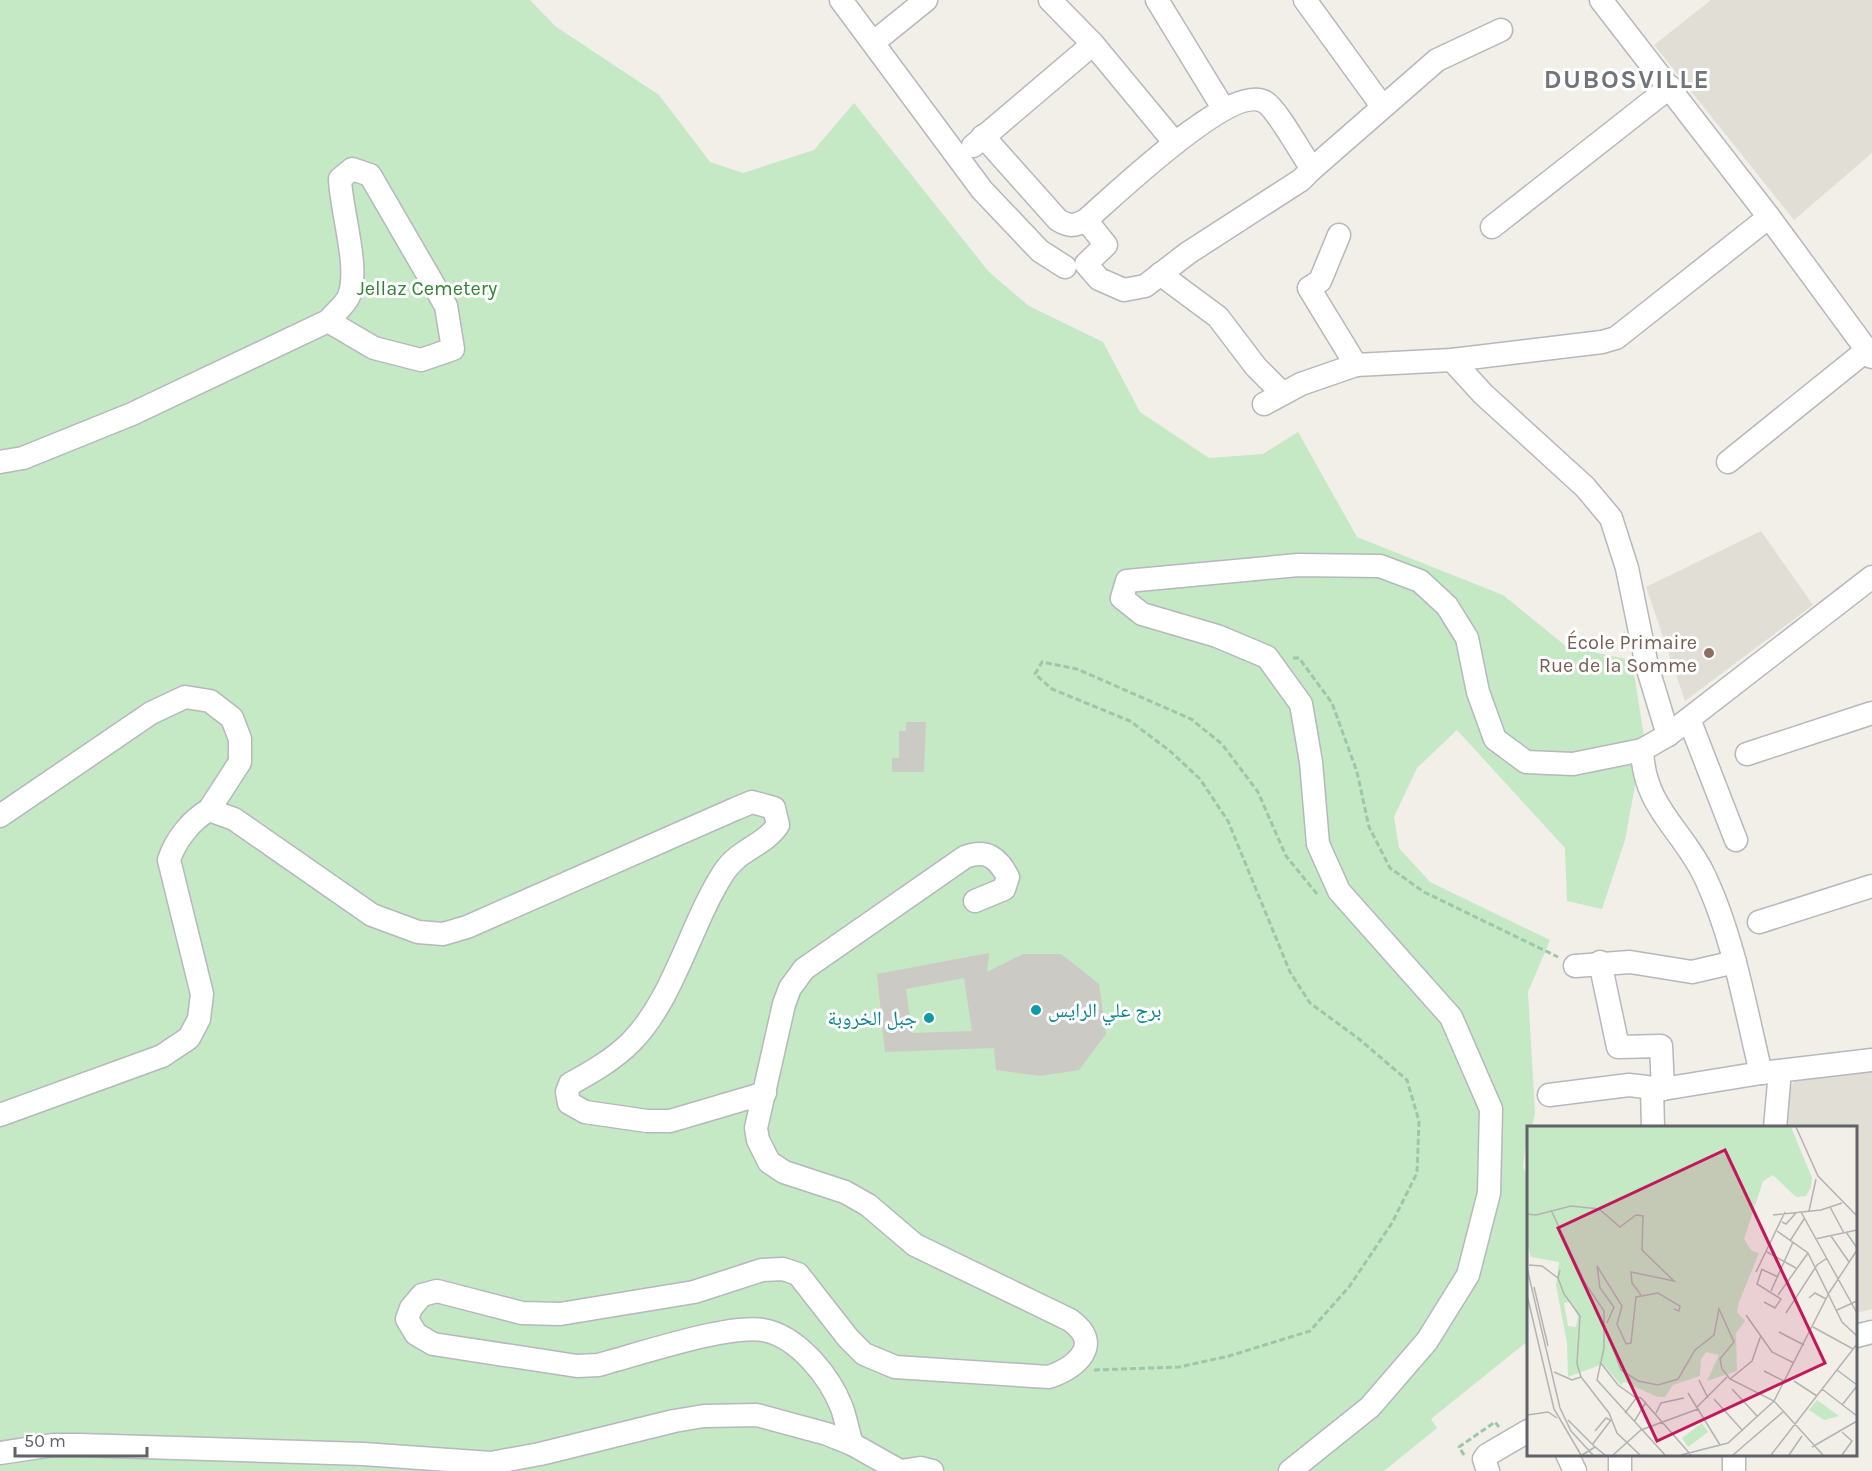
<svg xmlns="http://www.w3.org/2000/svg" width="1872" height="1471" viewBox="0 0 1872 1471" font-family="Karla,'Noto Naskh Arabic',sans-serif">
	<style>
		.education { fill: #e1ded6 }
		.green { fill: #c5e8c5 }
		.building { fill: #cccac5; fill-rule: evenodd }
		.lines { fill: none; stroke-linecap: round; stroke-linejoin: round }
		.minor-casing { stroke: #b5b8bc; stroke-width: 25 }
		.path { stroke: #9cc7a9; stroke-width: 3; stroke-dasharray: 6 3; stroke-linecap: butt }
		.minor { stroke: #fff; stroke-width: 22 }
		.education-dot { fill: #8d6e63; stroke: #fff; stroke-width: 2 }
		.culture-dot { fill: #0f9aa8; stroke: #fff; stroke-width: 2 }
		.labels { text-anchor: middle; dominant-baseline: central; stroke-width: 6; stroke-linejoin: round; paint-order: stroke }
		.park-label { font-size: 20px; fill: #348238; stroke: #fff }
		.education-label { font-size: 20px; fill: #785e54; stroke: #fff; text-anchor: end }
		.culture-label { font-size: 20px; fill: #0d838f; stroke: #fff; text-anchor: start }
		.district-label { font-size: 26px; font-weight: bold; letter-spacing: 1.5px; fill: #70757a; stroke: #fff }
		.inset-road { fill: none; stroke: #b3b3b1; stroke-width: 1.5 }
		.view { fill: #c2185b; fill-opacity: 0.15; stroke: #c2185b; stroke-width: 3 }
		.inset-edge { fill: none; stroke: #5f6368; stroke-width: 3 }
	</style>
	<rect width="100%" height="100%" fill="#f1efe8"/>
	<!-- education -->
	<g class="education">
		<path d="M1711,0H1872V153L1794,220L1654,45Z"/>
		<path d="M1761,531L1813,605L1685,701L1646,587Z"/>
		<path d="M1872,1068V1309L1856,1313V1128H1783L1785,1094L1795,1081Z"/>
	</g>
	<!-- green -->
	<path class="green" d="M0,0H530L555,26L659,95L710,162L743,173L814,150L854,103L989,272L1029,306L1103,342L1140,412L1209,458L1263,454L1298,432L1357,537L1503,595L1567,647L1632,660L1644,737L1625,840L1602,909L1567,901L1565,848L1457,730L1417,768L1394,817L1399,848L1430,882L1550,940L1528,992L1535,1113L1532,1127L1528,1128L1523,1167L1528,1178V1341L1431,1419L1437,1428L1384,1471H0Z"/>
	<!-- building -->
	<g class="building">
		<path d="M906,722H926L924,772H892V758H899V731H906Z"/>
		<path d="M989,953L987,972L1023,954H1061L1099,984L1106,1034L1079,1070L1040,1076L996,1070L994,1048L885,1052L877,974ZM964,978L972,1031L912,1033L906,989Z"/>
	</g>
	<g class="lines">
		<defs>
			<g id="minor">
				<path d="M841,0L982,190L1040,251L1065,267"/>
				<path d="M1050,0L1093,44L1175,143"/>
				<path d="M1157,0L1223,108"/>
				<path d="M1305,0L1382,106"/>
				<path d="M1601,0L1769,217L1872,357"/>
				<path d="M874,42L926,0"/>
				<path d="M983,136L1058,220C1070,227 1075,226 1086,220C1114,196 1231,82 1265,102C1277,109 1302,155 1312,169L1301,180L1188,253L1145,286L1124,290L1099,279L1086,264L1106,245L1086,220"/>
				<path d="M973,146L1093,44"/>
				<path d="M1312,169L1437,60L1501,30"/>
				<path d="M1492,227L1670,87"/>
				<path d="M1339,235L1320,281L1309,288L1356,365"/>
				<path d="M1160,274L1218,317L1256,367L1282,393"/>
				<path d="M1452,360L1483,394L1585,487L1611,518L1627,568L1647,666L1668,735"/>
				<path d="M1264,404L1301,384L1356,365L1452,360L1602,342L1616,338L1769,217"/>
				<path d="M0,462L23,458L132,414L328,321L374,348L421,360L453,349L446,306L370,175L352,169L340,179C341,211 360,268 349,296C346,304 334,314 328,321"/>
				<path d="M1728,462L1867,350"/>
				<path d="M1689,719L1736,840"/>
				<path d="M1642,750C1644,809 1684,830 1706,879C1734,940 1745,1007 1761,1073"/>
				<path d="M1747,754L1872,713"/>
				<path d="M0,816L151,713L185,697L210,701L232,718L240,739V762L209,810"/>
				<path d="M1759,922L1872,886"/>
				<path d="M1600,962L1618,1047L1661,1046L1663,1089"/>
				<path d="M1575,966L1630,962L1692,972L1735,962"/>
				<path d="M1652,1088L1653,1128"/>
				<path d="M1549,1095L1629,1085L1663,1089L1761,1073L1872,1060"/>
				<path d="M0,1115L162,1056L189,1038L199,1019L202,994L169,860C175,841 191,820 209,810L234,819L372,915L418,932L443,934L467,927L735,809L752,802L774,808L778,825C764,846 739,849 724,872C691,922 674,1000 630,1043C613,1060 590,1073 570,1084L567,1092L569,1103L585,1112L647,1121H670L765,1093"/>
				<path d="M1775,1128L1780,1071"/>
				<path d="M1856,1336L1872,1332"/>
				<path d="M852,1444C848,1432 846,1420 842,1408C830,1377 798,1336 763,1330C727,1324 637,1355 598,1365L577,1366L433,1344L416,1334L407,1319L411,1308L422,1295L437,1291L522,1313L560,1314L694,1292L762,1270L783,1269L798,1274L848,1338L864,1354L895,1367L1049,1377C1077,1367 1104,1344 1070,1320L915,1245L868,1205L845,1192L784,1172L769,1162L758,1140L756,1128L784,1004L790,988L804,969L965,857C987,849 998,858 1008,877L1004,889L975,901"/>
				<path d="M0,1453L53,1445H80L363,1454L491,1463L540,1454L674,1421L704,1416L757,1415L827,1434L852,1444L900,1471"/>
				<path d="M1567,1454L1575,1471"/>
				<path d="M1620,1454V1471"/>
				<path d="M1734,1454V1471"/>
				<path d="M901,1471L920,1468L932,1471"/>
				<path d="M1290,1471L1370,1407L1427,1341L1468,1275L1489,1193L1491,1109L1451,1017L1339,891L1318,844L1311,762L1301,704L1267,657L1217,636L1142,614L1122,598L1127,581L1298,565L1380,566L1420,581L1447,606L1467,638L1478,692L1495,739L1526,762L1573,764L1642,750L1668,735L1872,577"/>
				<path d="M1488,1471L1484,1459L1487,1455L1528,1431"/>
			</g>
		</defs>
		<!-- minor casing -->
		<use href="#minor" class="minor-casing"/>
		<!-- path -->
		<g class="path">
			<path d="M1293,658H1299L1332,703L1357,772L1369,827L1390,868L1424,892L1558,957"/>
			<path d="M1094,1370L1179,1367L1229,1356L1310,1331L1349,1287L1392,1223L1417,1173L1419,1121L1407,1080L1359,1039L1310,1003L1290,972L1228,821L1200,779L1170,751L1130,721L1052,689L1035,674L1042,662L1077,669L1191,719L1222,744L1258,792L1286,856L1317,894"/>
			<path d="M1464,1455L1459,1447L1495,1422L1499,1427"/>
		</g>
		<!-- minor -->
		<use href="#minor" class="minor"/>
	</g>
	<!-- markers -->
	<circle class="education-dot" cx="1709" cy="653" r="6"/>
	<g class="culture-dot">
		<circle cx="1036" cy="1010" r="6"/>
		<circle cx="929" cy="1018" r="6"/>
	</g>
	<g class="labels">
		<!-- park labels -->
		<g class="park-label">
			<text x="427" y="288">Jellaz Cemetery</text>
		</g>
		<!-- education labels -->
		<g class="education-label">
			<text x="1697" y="642">École Primaire<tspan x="1697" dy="23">Rue de la Somme</tspan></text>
		</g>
		<!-- culture labels -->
		<g class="culture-label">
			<text x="1048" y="1010">برج علي الرايس</text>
			<text x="917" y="1018" text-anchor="end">جبل الخروبة</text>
		</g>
		<!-- district labels -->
		<g class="district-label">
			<text x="1627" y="79">DUBOSVILLE</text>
		</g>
	</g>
	<!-- overview -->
	<g transform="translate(1527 1126)">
		<rect width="330" height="330" fill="#f1efe8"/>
		<path d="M0,1H264L285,52L284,61L279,70L269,71L246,49L236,55L217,113L224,124L232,127L212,176L210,186L218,195L209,207L210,245L180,255L192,229L179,226L174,233L173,250L146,259L138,271H131L97,256L94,259L76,238L41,251L40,217L29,159L32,136L4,131L0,117ZM43,176L51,190L49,201L41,200L37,177ZM290,274L312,290L297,294L282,284ZM175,297L181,306L161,321L155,312Z" fill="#c5e8c5" fill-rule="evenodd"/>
		<path class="inset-road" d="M269,1L291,50L330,90M303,81L317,107M24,84L58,157L77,185V222L70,254L138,329M282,85L289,53M274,86L330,187M0,88L9,89L44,80L72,83L93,101L109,89L116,90L115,124L147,155L104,146L105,157L114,169M246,89L294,84L315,77M255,96L259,98L269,87M250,105L281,127L315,196L330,210M319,106L330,122M304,110L322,136M288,113L330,104M263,115L277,93M240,126L269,142M2,139L15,140L31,152M0,142L33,282L44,305L66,329M234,143L251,151M235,143L230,158L254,173L248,182L237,176M33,144L31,152L37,168L53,190L50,238L54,251L82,287L90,307L113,329M229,146L258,86M7,161L21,220M244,165L266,116M0,169L27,283L54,329M251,169L281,127M282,172L288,167L299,173M310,184L330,175M259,187L290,139L300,132M219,189L245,226L267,237M80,197L87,181L73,162L70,140L95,180L90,198L99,218L104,217L109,171L131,167L153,180L152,185L147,183M286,201L326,223M79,204L94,244L111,255L131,259L151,253L168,224L187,209L192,183L207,216L193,233L195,243L203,253L247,275L296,329M252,206L277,219M73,236L91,259L109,272M310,244L330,259M237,245L257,255M27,246L45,254L54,251M203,253L225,235L234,209M172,254L181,272M267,255L290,270M205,263L231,291M295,263L330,290M161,267L193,319M187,273L216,305M315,279L330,260M170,281L200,251M98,287L110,271L114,272L164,329M129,287L134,277L157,272M0,289L21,286L30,292M41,294L68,321M107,296L119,276M68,305L79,292L83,294M315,306L325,315L315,329M65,319L84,294M285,321L330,295M55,329L68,321L78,329M86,329L114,304L171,283M154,329L201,317L247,275L302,167L330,124M206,329L256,286M244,329L330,218M262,329L275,310"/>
		<path class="view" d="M198,24L298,237L130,315L31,102Z"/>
		<rect width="330" height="330" class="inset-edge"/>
	</g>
	<!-- scale -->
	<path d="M15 1447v9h132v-9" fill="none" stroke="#5f6368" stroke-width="3"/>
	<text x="24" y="1447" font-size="18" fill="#5f6368" stroke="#ffffff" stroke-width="4.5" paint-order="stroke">50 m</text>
</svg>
